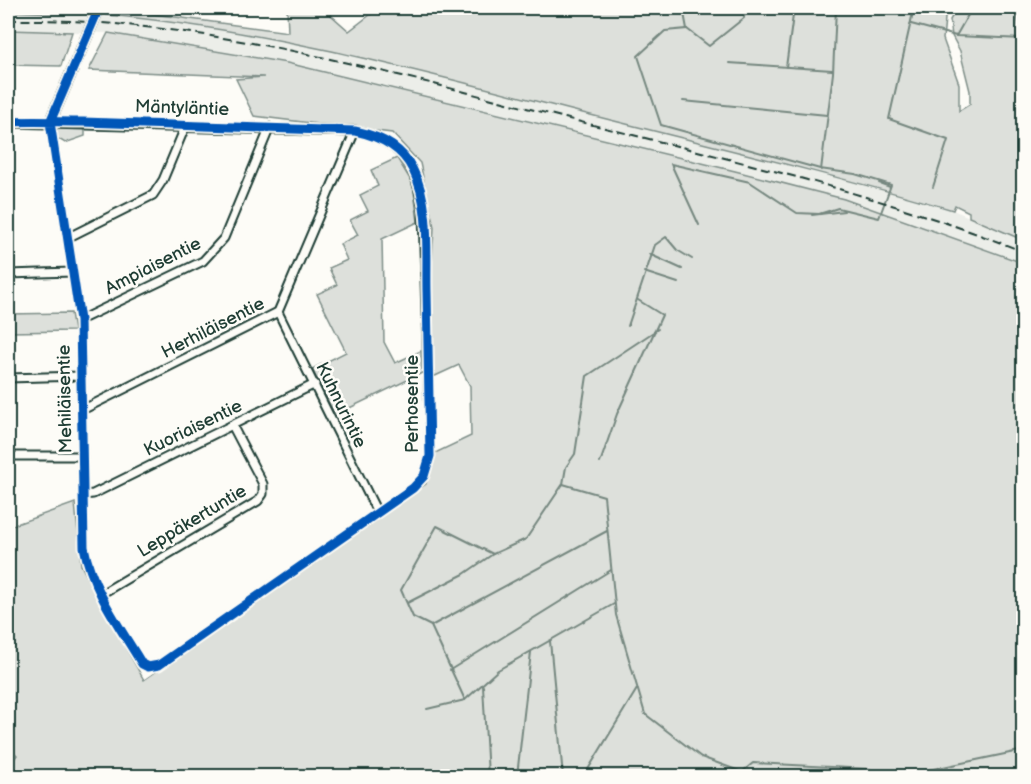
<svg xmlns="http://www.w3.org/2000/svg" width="1031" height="784" viewBox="0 0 1031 784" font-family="'Balsamiq Sans',sans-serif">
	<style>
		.built { fill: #eceee9 }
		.green { fill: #dde0db; stroke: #7e8e88; stroke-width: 1.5 }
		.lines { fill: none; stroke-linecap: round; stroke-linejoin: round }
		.stream { stroke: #75877f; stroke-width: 2 }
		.minor-casing { stroke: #1f3d34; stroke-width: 11 }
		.tertiary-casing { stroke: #1f3d34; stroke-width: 13 }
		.minor { stroke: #fdfcf7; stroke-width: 7 }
		.tertiary { stroke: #fdfcf7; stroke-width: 8 }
		.rail { stroke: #1f3d34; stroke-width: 2; stroke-dasharray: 9 4.5; stroke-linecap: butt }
		.cycleway-casing { stroke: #fdfcf7; stroke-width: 13 }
		.cycleway { stroke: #0057b8; stroke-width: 9 }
		.labels { text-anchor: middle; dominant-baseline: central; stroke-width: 5; stroke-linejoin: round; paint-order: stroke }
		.street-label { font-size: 18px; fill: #1f3d34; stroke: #fdfcf7 }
	</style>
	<rect width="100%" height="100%" fill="#fdfcf7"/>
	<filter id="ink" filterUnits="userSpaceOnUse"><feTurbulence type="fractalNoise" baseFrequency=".0167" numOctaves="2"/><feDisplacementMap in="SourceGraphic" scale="12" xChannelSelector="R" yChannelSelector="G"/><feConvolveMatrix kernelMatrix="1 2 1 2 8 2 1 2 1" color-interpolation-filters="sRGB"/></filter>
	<g filter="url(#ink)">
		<!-- built -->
		<path class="built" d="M8,11L140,18L270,38L370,59L849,179L953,210L1023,240V263L844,199L715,166L287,63L108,33L8,30Z"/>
		<!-- green -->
		<g class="green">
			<path d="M8,8H83L81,14L8,11Z"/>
			<path d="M108,8L288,32L287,8H329L331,15L349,31L379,8H946L943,39L959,84V111L970,104V91L960,51L952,36L950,20L957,8H1023V240L969,217V212L955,205L953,210C825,172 696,142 567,109C415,70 263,29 107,15Z"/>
			<path d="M8,30L72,32L61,66L8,65Z"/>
			<path d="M108,33L287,63L735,171L844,199L1023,263V776H8V767L17,755L8,746V527L75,503L81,565L99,602L144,680L426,484L435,453L471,436L470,386L459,365L433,377L431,286L434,227L420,163L392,133L254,116L236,79L264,77L89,70Z"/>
			<path d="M59,127L85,128V136L65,143L54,136Z"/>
			<path d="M397,158L413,184L418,222L382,239L384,342L395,363L421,351L422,373L335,415L312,369L346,352L317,294L337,285L329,268L347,260L340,244L358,235L350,220L368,211L360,195L378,186L371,170Z"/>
			<path d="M71,313L74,331L8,332V314Z"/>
		</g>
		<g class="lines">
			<!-- stream -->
			<g class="stream">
				<path d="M683,8L687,29L709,46L744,18L745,8"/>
				<path d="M914,8L889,119L948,140L933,187"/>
				<path d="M1017,8L1021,39"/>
				<path d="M911,24L956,36L1024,39"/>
				<path d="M687,29L665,31L638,56L661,125L820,169L855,174L891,185L879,218L838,208L819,214L797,213L750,182L671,164L699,225"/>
				<path d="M956,36L972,8"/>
				<path d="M729,63L832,70"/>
				<path d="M786,67L794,8"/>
				<path d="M683,101L827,115"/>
				<path d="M821,170L833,73L836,8"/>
				<path d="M879,183L890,187"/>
				<path d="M812,215L844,211"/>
				<path d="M649,254L682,269"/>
				<path d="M644,272L678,283"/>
				<path d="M628,326L655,245L666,237L677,250L692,259"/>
				<path d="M600,463L617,414L662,315L638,300"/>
				<path d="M563,484L604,496L616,615L645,714L701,757L742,772L753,763L869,769L886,776"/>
				<path d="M407,603L464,574L493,554L526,539L563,484L566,467L575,454L587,376L658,329"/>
				<path d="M431,626L607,531"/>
				<path d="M550,641L563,776"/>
				<path d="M450,670L611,570"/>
				<path d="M483,686L488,776"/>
				<path d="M465,700L431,626L413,617L401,590L437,526L493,554"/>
				<path d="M427,709L465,700L498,670L614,604"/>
				<path d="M517,776L531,652"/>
				<path d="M584,776L637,689"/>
				<path d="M864,776L869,769"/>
				<path d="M900,776L1024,750"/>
				<path d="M1017,776L1024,757"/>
			</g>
			<defs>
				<g id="minor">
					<path d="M50,122L80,320L84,547C92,590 120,627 142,664L148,667L159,665L413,488L424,476L430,456L423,212C417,167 402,141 355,131L278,312L82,410"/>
					<path d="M67,238L153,195L163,180L186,125"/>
					<path d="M8,274L72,272"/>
					<path d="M278,312L377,512"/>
					<path d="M80,320L203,261L224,238L270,127"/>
					<path d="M8,378L81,376"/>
					<path d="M8,456H82"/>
					<path d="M83,495L93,494L315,384"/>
					<path d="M101,594L258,501L263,494V484L232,425"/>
				</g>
				<g id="tertiary">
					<path d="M8,122L355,131"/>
					<path d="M50,122L99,8"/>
				</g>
			</defs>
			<!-- minor casing -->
			<use href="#minor" class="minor-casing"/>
			<!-- tertiary casing -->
			<use href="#tertiary" class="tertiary-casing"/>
			<!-- minor -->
			<use href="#minor" class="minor"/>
			<!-- tertiary -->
			<use href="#tertiary" class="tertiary"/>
			<!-- rail -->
			<path class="rail" d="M8,20C197,17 383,71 565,118C720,157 875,192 1024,252"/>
			<defs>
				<path id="cycleway" d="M8,122C33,121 58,122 83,122L355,131C379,136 402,147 413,170C431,205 426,254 427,292C428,347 429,402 430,456L424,476L413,488L159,665L148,667L142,664C120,627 92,590 84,547L80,320L50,122L99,8"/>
			</defs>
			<!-- cycleway casing -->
			<use href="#cycleway" class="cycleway-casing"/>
			<!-- cycleway -->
			<use href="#cycleway" class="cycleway"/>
		</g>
	</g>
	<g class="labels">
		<!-- street labels -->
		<g class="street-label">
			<text transform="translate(182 108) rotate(2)">Mäntyläntie</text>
			<text transform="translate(153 266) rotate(-27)">Ampiaisentie</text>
			<text transform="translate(213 328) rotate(-27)">Herhiläisentie</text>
			<text transform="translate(65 399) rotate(-91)">Mehiläisentie</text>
			<text transform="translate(412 404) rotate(-90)">Perhosentie</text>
			<text transform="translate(341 405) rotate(64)">Kuhnurintie</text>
			<text transform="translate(193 428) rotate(-26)">Kuoriaisentie</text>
			<text transform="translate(192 521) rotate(-31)">Leppäkertuntie</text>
		</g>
	</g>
	<!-- margin -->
	<rect width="1031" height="784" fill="none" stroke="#fdfcf7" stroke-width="30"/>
	<rect x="15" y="15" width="1001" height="754" fill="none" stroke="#1f3d34" stroke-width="2" filter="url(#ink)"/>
</svg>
